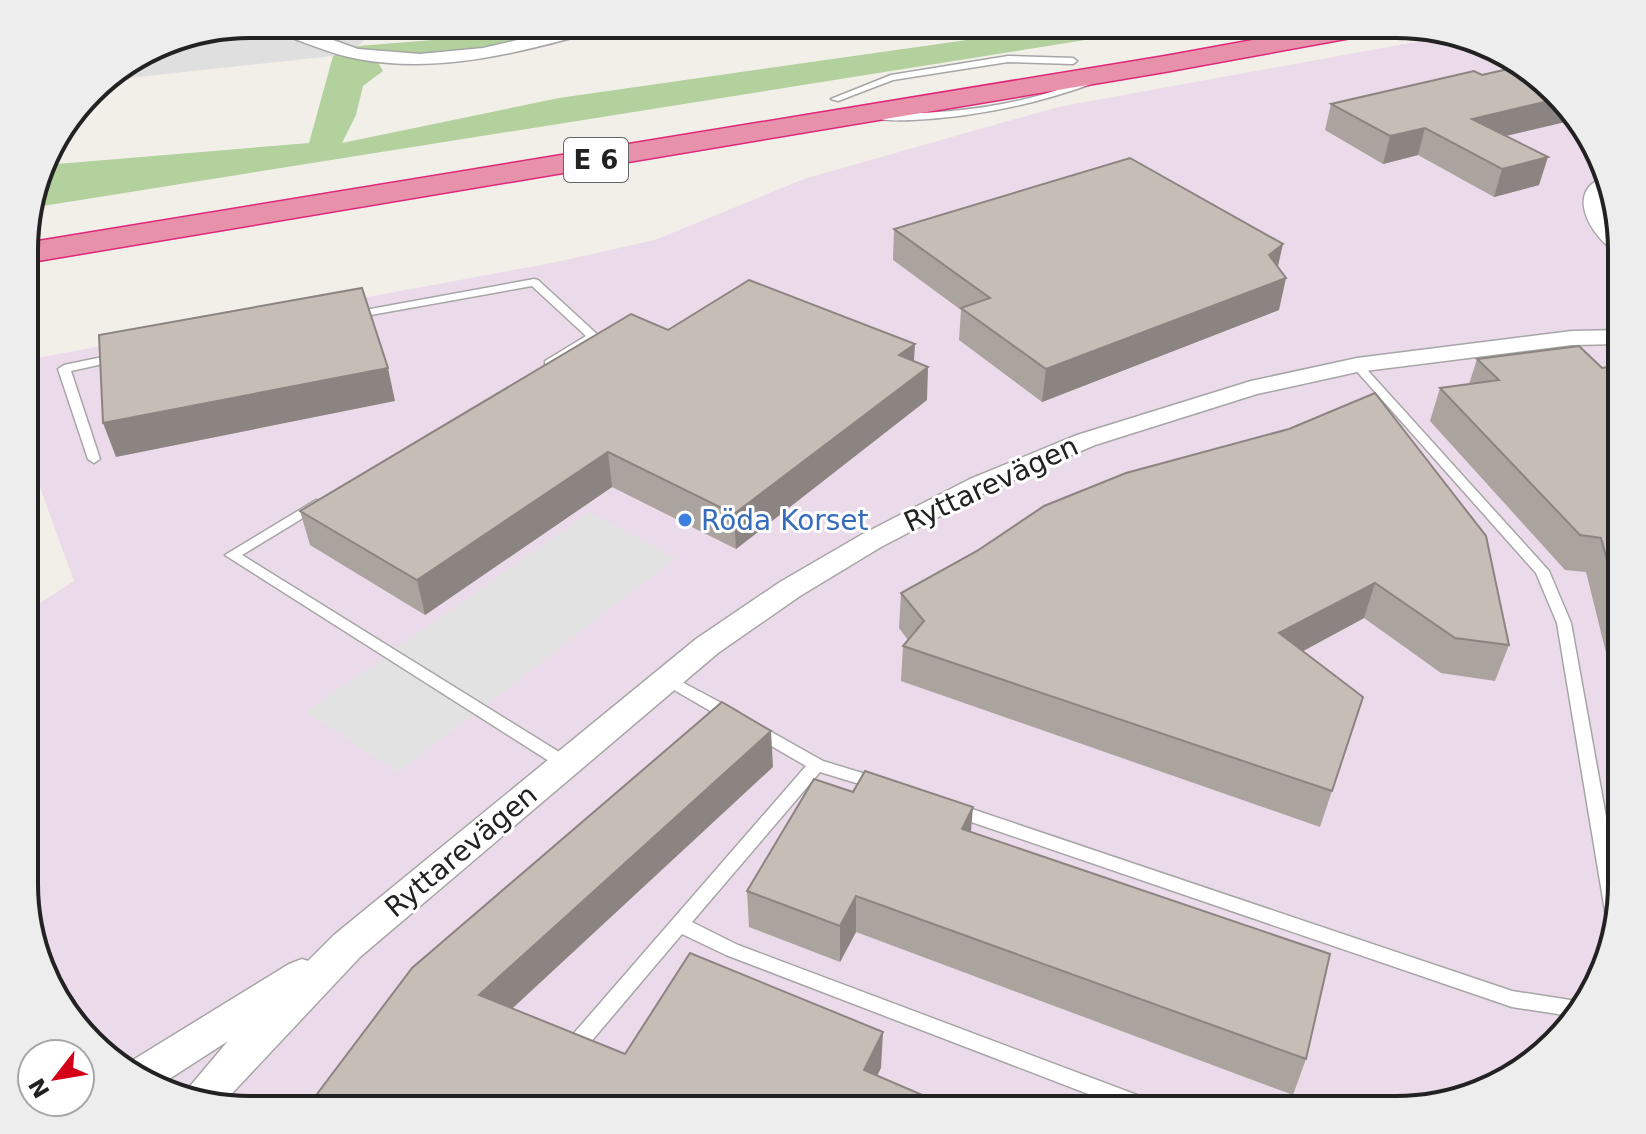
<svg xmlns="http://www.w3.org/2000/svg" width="1646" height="1134" viewBox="0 0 1646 1134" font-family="'DejaVu Sans',sans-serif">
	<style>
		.residential { fill: #e0dfdf }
		.industrial { fill: #ebdaea }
		.forest { fill: #b2d19d }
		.parking { fill: #e2e2e2 }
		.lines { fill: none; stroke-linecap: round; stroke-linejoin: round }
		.service-casing { stroke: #a6a6a6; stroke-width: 3 }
		.minor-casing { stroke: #a6a6a6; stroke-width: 3 }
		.motorway-casing { stroke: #dd287a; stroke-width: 3 }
		.service { fill: #fff; fill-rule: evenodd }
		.minor { fill: #fff; fill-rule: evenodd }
		.motorway { fill: #e891ab; fill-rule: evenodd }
		.wall { fill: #aba39d }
		.shaded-wall { fill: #8b8480 }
		.building { fill: #c7bdb7; stroke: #8b8480; stroke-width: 2 }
		.shop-dot { fill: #3f7fe0; stroke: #fff; stroke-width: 3 }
		.labels { text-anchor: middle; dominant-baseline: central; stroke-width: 6; stroke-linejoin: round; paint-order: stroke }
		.shield { fill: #fff; stroke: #646464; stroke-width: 2 }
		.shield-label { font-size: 26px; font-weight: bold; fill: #222 }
		.street-label { font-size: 28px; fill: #222; stroke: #fff }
		.shop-label { font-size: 28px; fill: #366cbe; stroke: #fff; text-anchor: start }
		.rim { fill: none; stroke: #222; stroke-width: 4 }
	</style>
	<rect width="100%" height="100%" fill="#f2eee8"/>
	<!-- residential -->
	<path class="residential" d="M250,24H382L358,46L333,56L100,81L177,36Z"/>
	<!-- industrial -->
	<path class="industrial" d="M1443,37L1533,70L1599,149L1622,235V899L1576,1021L1497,1087L1397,1110H235L113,1064L54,997L26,913V612L74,581L26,449V360L552,263L655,240L804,179L1058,107Z"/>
	<!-- forest -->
	<path class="forest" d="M524,24H567L562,31L476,51L430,55L372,52L383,71L363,86L356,115L342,143L559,98L1079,24H1186L30,208L45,165L309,143L333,56L358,46L495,35Z"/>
	<!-- parking -->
	<path class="parking" d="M589,512L676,558L398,773L306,712Z"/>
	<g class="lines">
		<defs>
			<g id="service">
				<path d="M1008,56L1073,58L1077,61L1073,64L1008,62L893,80L838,101L831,99L891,75Z"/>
				<path d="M1094,77L1097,78V82C1037,104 976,117 912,120C901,120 885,122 875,117L880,114C934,114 988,110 1041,95C1059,90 1076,83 1094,77Z"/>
				<path d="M534,279L538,280L599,336L549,367L545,365V361L586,336L532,286L354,318L348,315L354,312Z"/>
				<path d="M117,354L121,356V360L71,371L100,459L94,463L88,459L58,369L64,365Z"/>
				<path d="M1357,361L1361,363L1549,571L1571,623L1621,900L1612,923L1606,917L1557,623L1536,573L1353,367L1351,365Z"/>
				<path d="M316,500L321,501L323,504L321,507L242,555L572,760L574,764L572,768L566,770L560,768L225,555Z"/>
				<path d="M667,674L738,712L740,716L738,720H726L662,683L659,679L662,675Z"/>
				<path d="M757,724L823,761L882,779L884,783L882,787L876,789L820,772L692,922L738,945L1161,1104L1164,1110H1130L726,955L682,934L589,1044L582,1046L575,1044L572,1038L575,1032L806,766L751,734L749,730L751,726Z"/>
				<path d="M957,804L1512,991L1583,1002L1577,1017L1512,1007L951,815L949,810L951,805Z"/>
			</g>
			<g id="minor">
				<path d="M257,24H289L358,49L420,54L483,48L586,24H613L611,27C529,50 443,75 358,59C324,53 293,36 259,27Z"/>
				<path d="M1606,177L1609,190L1602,197L1605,214L1621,234L1622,254C1599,248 1558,191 1606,177Z"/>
				<path d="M1622,330V344L1572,345L1357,372L1257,394L1095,445L988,491L881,547L800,596L718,653L360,957L222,1104L186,1091L228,1041L163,1083L125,1068L128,1063L289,964L302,959L308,961L334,935L696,639L780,582L861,535L970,479L1077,435L1251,381L1357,358L1572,331Z"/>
			</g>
			<path id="motorway" d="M1340,24H1396L1393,29L1384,32L1165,72L26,263V243L1165,56Z"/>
		</defs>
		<!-- service casing -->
		<use href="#service" class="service-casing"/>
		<!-- minor casing -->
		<use href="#minor" class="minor-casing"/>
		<!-- motorway casing -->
		<use href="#motorway" class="motorway-casing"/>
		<!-- service -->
		<use href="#service" class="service"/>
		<!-- minor -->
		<use href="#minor" class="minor"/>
		<!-- motorway -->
		<use href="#motorway" class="motorway"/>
	</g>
	<!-- wall -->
	<g class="wall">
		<path d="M1331,104L1506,136L1539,185L1494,197L1418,155L1383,164L1325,130Z"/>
		<path d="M894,229L1278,267L1279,310L1042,402L959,340L961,310L893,260Z"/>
		<path d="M668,330L914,361L927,400L736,549L612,487L425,615L310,545L300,511Z"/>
		<path d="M1477,359L1602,368L1622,365V717L1586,572L1565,570L1430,421L1440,388L1469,384Z"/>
		<path d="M1289,429L1509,645L1495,681L1441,673L1364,618L1303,651L1363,697L1320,827L901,681L903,646L908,640L899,628L901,593Z"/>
		<path d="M971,832L1306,1059L1293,1095L856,932L840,962L749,927L747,891Z"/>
	</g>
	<!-- shaded-wall -->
	<g class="shaded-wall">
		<path d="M1557,99L1574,120L1464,146L1472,119Z"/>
		<path d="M1425,128L1418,155L1383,164L1390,136Z"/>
		<path d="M1548,157L1539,185L1494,197L1502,169Z"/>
		<path d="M1283,244L1276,275L1269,255Z"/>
		<path d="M1286,278L1279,310L1042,402L1046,369Z"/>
		<path d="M915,344L913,377L899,355Z"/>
		<path d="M928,367L927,400L736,549L734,514Z"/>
		<path d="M388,368L395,401L116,457L103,423Z"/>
		<path d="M608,452L612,487L425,615L417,580Z"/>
		<path d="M1375,583L1364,618L1270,669L1279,633Z"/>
		<path d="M771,731L773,767L488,1031L479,995Z"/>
		<path d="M973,807L970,843L962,829Z"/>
		<path d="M856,896V932L840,962V926Z"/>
		<path d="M883,1032L881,1068L863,1105L864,1070Z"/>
	</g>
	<!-- building -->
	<g class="building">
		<path d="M1521,66L1533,70L1557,99L1472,119L1548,157L1502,169L1425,128L1390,136L1331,104L1474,71L1482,75Z"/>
		<path d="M1130,158L1283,244L1269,255L1286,278L1046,369L961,308L990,298L894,229Z"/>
		<path d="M749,280L915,344L899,355L928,367L734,514L608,452L417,580L300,511L631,314L668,330Z"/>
		<path d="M362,288L388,368L103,423L99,335Z"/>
		<path d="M1579,346L1602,368L1622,365V616L1601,538L1580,535L1440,388L1499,380L1477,359Z"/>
		<path d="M1375,393L1486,536L1509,645L1455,638L1375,583L1279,633L1363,697L1332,791L903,646L924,621L901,593L977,551L1044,506L1126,473L1289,429Z"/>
		<path d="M722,702L771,731L479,995L625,1054L690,953L883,1032L864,1070L957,1110H305L412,968Z"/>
		<path d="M865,771L973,807L962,829L1330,954L1306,1059L856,896L840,926L747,891L814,779L853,792Z"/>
	</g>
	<!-- markers -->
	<circle class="shop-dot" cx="685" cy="520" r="8"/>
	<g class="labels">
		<!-- shield labels -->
		<rect class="shield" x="564" y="138" width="64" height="44" rx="6"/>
		<g class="shield-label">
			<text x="596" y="160">E 6</text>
		</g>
		<!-- street labels -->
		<g class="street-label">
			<text transform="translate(991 484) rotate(-25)">Ryttarevägen</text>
			<text transform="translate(461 851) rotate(-40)">Ryttarevägen</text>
		</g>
		<!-- shop labels -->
		<g class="shop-label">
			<text x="701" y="520">Röda Korset</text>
		</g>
	</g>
	<!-- crop -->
	<path d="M0 0H1646V1134H0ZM250 38H1396A212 212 0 0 1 1608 250V884A212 212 0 0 1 1396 1096H250A212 212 0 0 1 38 884V250A212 212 0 0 1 250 38Z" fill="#ededed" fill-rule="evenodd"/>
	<path class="rim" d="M250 38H1396A212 212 0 0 1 1608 250V884A212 212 0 0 1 1396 1096H250A212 212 0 0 1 38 884V250A212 212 0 0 1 250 38Z"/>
	<!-- north arrow -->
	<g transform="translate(56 1078) rotate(239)"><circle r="38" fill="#ffffff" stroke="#a7a7a7" stroke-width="2"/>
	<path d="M0-6L14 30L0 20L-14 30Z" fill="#d30018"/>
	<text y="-12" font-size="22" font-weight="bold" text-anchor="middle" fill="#222222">N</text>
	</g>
</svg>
